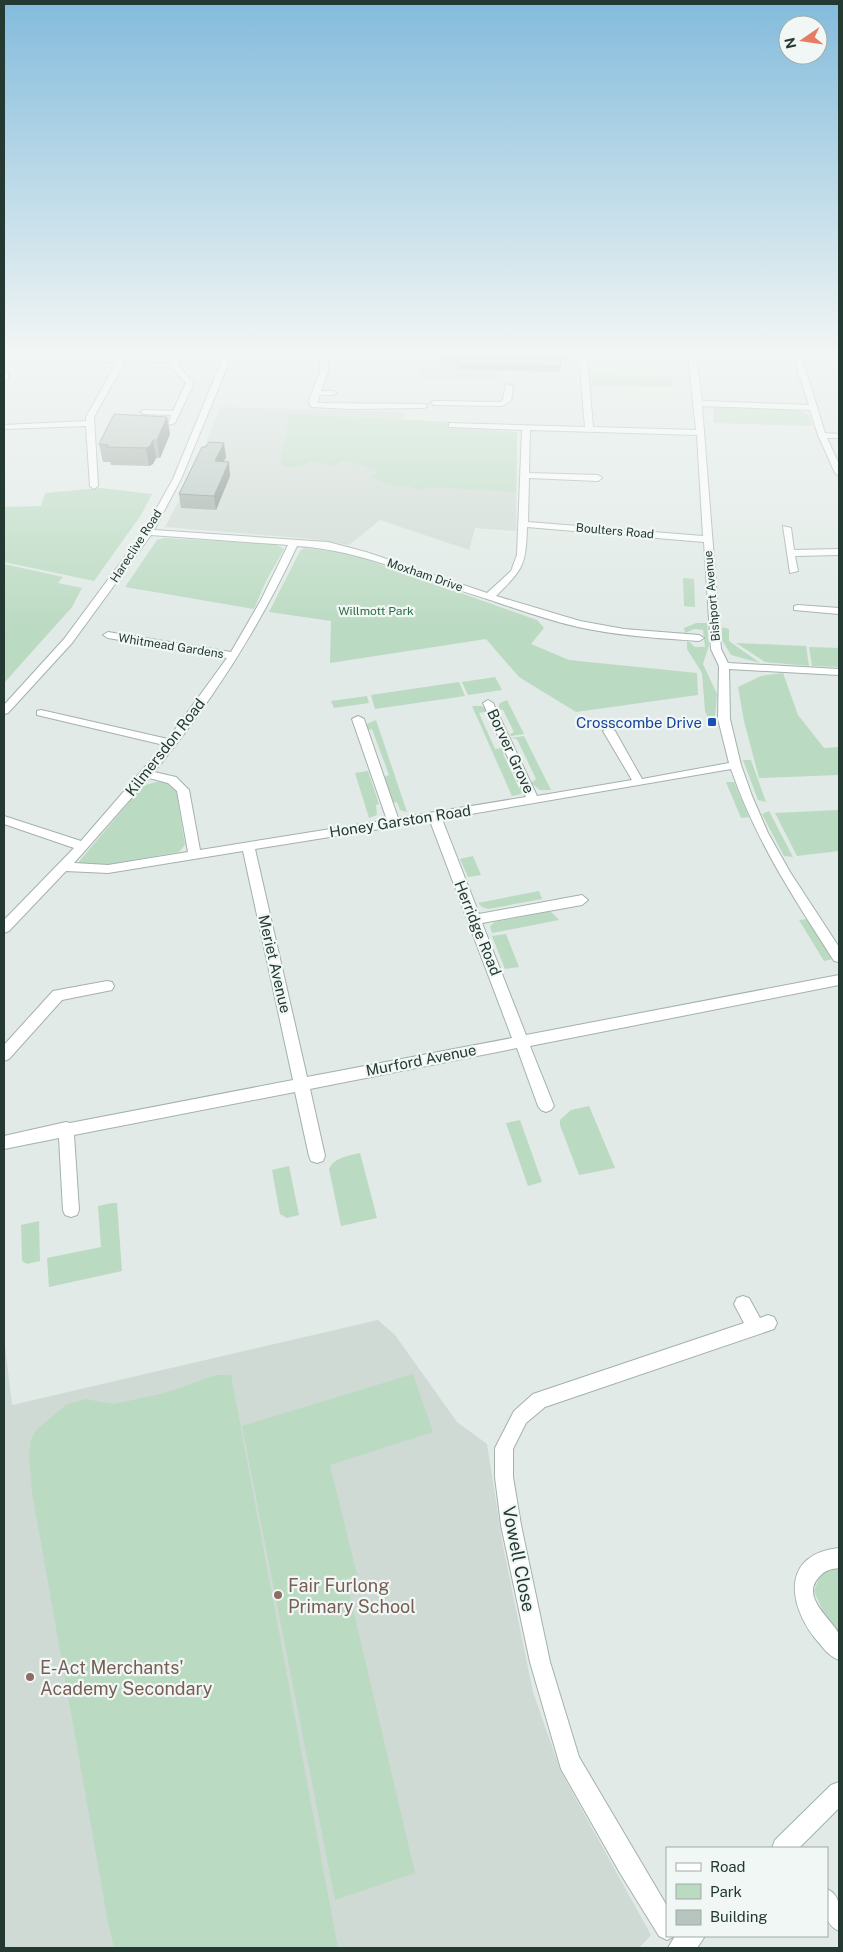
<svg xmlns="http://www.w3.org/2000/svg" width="843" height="1952" viewBox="0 0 843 1952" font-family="'Public Sans',sans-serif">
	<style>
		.built { fill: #cfdad4 }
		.green { fill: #bbdac2 }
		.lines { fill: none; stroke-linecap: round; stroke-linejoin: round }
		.minor-casing { stroke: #a4b1ac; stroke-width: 2 }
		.minor { fill: #fff; fill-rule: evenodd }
		.wall { fill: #9da9a3 }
		.shaded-wall { fill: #7f8a85 }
		.building { fill: #b6c5be; stroke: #7f8a85 }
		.transit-dot { fill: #1a4fb4; stroke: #f1f7f4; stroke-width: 2 }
		.education-dot { fill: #8d6e63; stroke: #f1f7f4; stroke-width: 2 }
		.labels { text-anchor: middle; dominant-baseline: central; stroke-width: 4.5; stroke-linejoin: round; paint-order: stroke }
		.far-street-label { font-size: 12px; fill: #233932; stroke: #f1f7f4 }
		.far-park-label { font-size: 12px; fill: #306d45; stroke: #f1f7f4 }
		.transit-label { font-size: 15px; fill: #164399; stroke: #f1f7f4; text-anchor: end }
		.street-label { font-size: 15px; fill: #233932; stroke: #f1f7f4 }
		.near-street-label { font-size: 18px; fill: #233932; stroke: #f1f7f4 }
		.near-education-label { font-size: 18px; fill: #785e54; stroke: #f1f7f4; text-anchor: start }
	</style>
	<rect width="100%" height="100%" fill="#e1eae6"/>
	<!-- built -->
	<g class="built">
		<path d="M424,355H568V360L507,358L505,371H498V378L486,380L426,379L421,376Z"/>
		<path d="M220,407L404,412L403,420L449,422V428L517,432L516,531L475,528L469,550L380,520L349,545L314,539L165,527L193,474Z"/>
		<path d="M378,1320L395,1335L457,1422L487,1444L503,1546L533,1692L561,1772L651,1935L639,1948H4V1337L12,1405Z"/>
	</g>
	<!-- green -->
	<g class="green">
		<path d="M592,375L671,377L673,387L593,386Z"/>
		<path d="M719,407L798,410L809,415L812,426L714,423L713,408Z"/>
		<path d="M290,414L449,422V428L517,432L516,492L429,487L420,490L404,485L400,487L370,478L378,471L343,460L333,466L311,461C299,468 293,469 280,464Z"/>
		<path d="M100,488L152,494L141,515L94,581L4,562V507L41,506L45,493Z"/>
		<path d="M164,538L275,544L284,549L266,581L254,609L125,587L157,540Z"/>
		<path d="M304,548L348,553L537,620L544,628L531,644L569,660L697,673L698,695L576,712L519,677L486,639L330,663L331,621L269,612L300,551Z"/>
		<path d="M4,564L63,577L58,583L82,588L72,607L4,683Z"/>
		<path d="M683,578L694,579L695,607L684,606Z"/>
		<path d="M696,623H707L709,645L703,664L717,694L715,717L707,716L705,711L702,673L687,649V640L695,647H705L703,630L694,629L685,633L684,628Z"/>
		<path d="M722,627L729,629V641L760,663L731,655L722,640Z"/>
		<path d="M736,643L806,646L809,666L765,662Z"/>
		<path d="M809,647L839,648V667L812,666Z"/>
		<path d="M783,673L798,715L824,748L839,747V775L759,778L744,721L738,687L761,676Z"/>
		<path d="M495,677L502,690L468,695L462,682Z"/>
		<path d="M459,682L465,696L375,709L371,695Z"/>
		<path d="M367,696L369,703L334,708L331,701Z"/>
		<path d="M507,700L524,734L511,736L510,734L514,732L503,710L497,709L500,703Z"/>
		<path d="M472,706H481L490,711L479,713L495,749L506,748L508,752L503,754L519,788L525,789L521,794L512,796Z"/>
		<path d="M376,720L407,812L400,810L397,802L393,803L384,777L389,775L372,729L367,730V724Z"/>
		<path d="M524,736L551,790H540L531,783L536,779L517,739L511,738Z"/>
		<path d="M743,760H751L766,802L758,800Z"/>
		<path d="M368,771L379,804L376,805L377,815L369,818L355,773Z"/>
		<path d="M156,782H165L176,790L185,845L179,852L111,864L76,865L143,786Z"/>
		<path d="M726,782H734L749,817L741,818Z"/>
		<path d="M839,810V851L797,856L775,813Z"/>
		<path d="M769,811L793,857L784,856L762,814Z"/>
		<path d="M473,856L481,875L468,877L460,859Z"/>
		<path d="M539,891L542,899L488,909L482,907L478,903Z"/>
		<path d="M550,911L559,920L492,933L490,926L495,922Z"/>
		<path d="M807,919L831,954L838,958L824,961L799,920Z"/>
		<path d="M506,934L519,967L505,969L492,936Z"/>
		<path d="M589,1106L615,1168L579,1175L560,1125V1120L571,1110Z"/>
		<path d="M520,1120L542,1182L528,1186L506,1123Z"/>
		<path d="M360,1153L377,1218L341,1226L329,1169C335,1157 348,1156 360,1153Z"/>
		<path d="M289,1166L299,1215L287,1218L280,1214L272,1170Z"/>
		<path d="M112,1203H117L122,1271L49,1287L47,1258L101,1247L98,1206Z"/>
		<path d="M39,1221L40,1261L27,1264L22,1261L21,1225Z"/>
		<path d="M413,1374L433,1432L330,1465L357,1575L346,1579L415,1873L335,1900L242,1426Z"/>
		<path d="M216,1375H231L338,1948H114L108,1922L32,1492L29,1456L31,1440L36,1430L66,1405L85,1399L114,1404L165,1393Z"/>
		<path d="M839,1567V1634L825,1616L814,1591L820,1576L829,1568Z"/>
	</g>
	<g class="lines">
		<defs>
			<g id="minor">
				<path d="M51,355L181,358L185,360L180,362L179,367L194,383L175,423L168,425L171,415L144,414L140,412L144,410L173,411L186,383L171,367L173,362L125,361L94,417L98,486L94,489L90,486L86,426L4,429V425L86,421V417L117,362L61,360Z"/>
				<path d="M224,355H232L181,479L154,530L328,542L366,552L487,593L511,571L517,555L522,430L452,427H449V423L585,427L579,355H587L593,427L696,430L688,355H696L702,401L809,405L793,355H801L825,433L839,434V438H827L839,464V476L835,473L818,435L810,410L702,406L721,649L728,663L839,669V675L729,669L730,719L741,765L752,796L768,833L790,872L839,947V962L834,961C793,897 756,841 731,769L442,819L479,914L582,895L588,900L582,905L482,923L526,1035L839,975V985L530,1046L554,1106L551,1110L546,1112L541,1110L538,1106L517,1048L310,1089L325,1156L323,1161L317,1163L311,1161L309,1156L295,1092L74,1135L79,1210L77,1215L71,1217L65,1215L63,1210L59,1138L4,1149V1136L66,1122L70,1123L293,1080L243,851L108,873L66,871L9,931L4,933V920L74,848L4,824V816L81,841L164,745L37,715V711L41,710L168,739L227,658L108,638L103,635L108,632L231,652L261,600L288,545L151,535L72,643L8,713L4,714V705L64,639L144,531L173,479ZM530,430L697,435L703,536L528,522L529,478L598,481L602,478L598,475L529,473ZM527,527L704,542L711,649L719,666L718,719L729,763L642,779L615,731L609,728L603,731L632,780L537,796L493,703L488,700L483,703L526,797L398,818L364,719L358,716L352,719L387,820L200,850L189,790L176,777L154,772C211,703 259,628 297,546C363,550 424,580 487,599C517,609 547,620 578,627C618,636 659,638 699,641L704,638L699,635L624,629L580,621L496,596C523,569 526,566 527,527ZM149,778L168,783L177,791L188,852L108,865L74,863ZM430,821L512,1038L307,1077L255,849Z"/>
				<path d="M320,355H328V372L321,391H333L337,393L333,395H319L318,403L424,404L428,406L424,408L350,409L311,407L309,400L320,372Z"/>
				<path d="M4,371L8,373V379L4,381Z"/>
				<path d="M506,384L513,386L511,401L502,406L434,405L430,403L434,401L500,402L503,400Z"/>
				<path d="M783,526L791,528L794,550L839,549V555L795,556L798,571L790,573Z"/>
				<path d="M798,605L839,608V614L794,610V606Z"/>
				<path d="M107,981L112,982L114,986L112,990L62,1000L9,1059L4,1061V1045L53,991Z"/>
				<path d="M743,1296L749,1298L760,1318L768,1315L774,1317L777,1323L774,1329L545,1407L526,1423L513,1449V1477L521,1525L550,1662L579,1757L667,1906V1936H705L697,1948H668L675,1936L667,1940L659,1936L620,1873L561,1769L530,1662L501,1525L495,1477V1448L514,1411L533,1394L744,1323L734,1304L737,1298Z"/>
				<path d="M839,1548V1568C831,1569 825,1570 819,1577C800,1597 831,1618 839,1634C842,1640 839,1654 839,1660C828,1656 822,1646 814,1637C787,1601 783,1554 839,1548Z"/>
				<path d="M839,1782V1808L799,1848H772L775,1840L831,1785Z"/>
				<path d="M827,1889C843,1896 840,1915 839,1931C822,1924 826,1905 827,1889Z"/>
			</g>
		</defs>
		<!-- minor casing -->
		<use href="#minor" class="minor-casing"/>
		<!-- minor -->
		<use href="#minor" class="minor"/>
	</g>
	<!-- wall -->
	<g class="wall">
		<path d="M446,355L561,367L560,372L457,369L458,361H446Z"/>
		<path d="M167,417L170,434L160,458H156L153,464L149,466L111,465L110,462H103L99,444Z"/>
		<path d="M206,447L226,457L223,462L230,476L216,510L181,508L179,494Z"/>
	</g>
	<!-- shaded-wall -->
	<g class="shaded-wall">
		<path d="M167,417L170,434L160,458L157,440Z"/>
		<path d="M153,440L156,458L153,464L149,466L146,448Z"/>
		<path d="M224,443L226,457L217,475L215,461Z"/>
		<path d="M229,462L230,476L216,510L214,496Z"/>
	</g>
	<!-- building -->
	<g class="building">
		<path d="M446,355H560L561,367L457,364L458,356Z"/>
		<path d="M114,414L167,417L157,440H153L150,446L146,448L107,447L108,445L99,444Z"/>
		<path d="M209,442L224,443L215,461L229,462L214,496L179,494L202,447H206Z"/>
	</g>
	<!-- sky -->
	<linearGradient id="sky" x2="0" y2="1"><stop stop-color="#83bbdc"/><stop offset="0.56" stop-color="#f2f6f4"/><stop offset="1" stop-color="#f2f6f4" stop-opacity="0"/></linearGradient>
	<rect width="843" height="629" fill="url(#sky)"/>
	<!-- markers -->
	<rect class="transit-dot" x="707" y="717" width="10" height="10" rx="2.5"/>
	<g class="education-dot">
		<circle cx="278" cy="1595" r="5"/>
		<circle cx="30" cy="1677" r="5"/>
	</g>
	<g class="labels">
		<!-- far-street labels -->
		<g class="far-street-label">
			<text transform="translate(615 531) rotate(5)">Boulters Road</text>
			<text transform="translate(136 546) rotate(-57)">Hareclive Road</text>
			<text transform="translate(425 575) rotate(19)">Moxham Drive</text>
			<text transform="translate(712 596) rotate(-95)">Bishport Avenue</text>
			<text transform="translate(171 646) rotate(9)">Whitmead Gardens</text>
		</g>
		<!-- far-park labels -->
		<g class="far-park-label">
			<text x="376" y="611">Willmott Park</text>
		</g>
		<!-- transit labels -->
		<g class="transit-label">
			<text x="702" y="722">Crosscombe Drive</text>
		</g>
		<!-- street labels -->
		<g class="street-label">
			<text transform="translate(165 747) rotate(-52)">Kilmersdon Road</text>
			<text transform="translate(511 751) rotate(65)">Borver Grove</text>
			<text transform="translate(400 821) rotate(-9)">Honey Garston Road</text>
			<text transform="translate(478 928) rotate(68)">Herridge Road</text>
			<text transform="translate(275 964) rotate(77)">Meriet Avenue</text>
			<text transform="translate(421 1060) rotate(-11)">Murford Avenue</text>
		</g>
		<!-- near-street labels -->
		<g class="near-street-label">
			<text transform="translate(519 1559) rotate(79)">Vowell Close</text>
		</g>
		<!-- near-education labels -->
		<g class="near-education-label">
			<text x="288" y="1585">Fair Furlong<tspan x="288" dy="21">Primary School</tspan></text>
			<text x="40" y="1667">E-Act Merchants'<tspan x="40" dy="21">Academy Secondary</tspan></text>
		</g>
	</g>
	<!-- border -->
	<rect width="843" height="1952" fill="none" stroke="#233932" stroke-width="10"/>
	<!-- legend -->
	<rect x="666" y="1847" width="162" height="90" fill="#f1f7f4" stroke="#9faba6"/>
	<rect x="676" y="1863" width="25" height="8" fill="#ffffff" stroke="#9faba6"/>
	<text x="710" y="1872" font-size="15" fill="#233932">Road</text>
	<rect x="676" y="1884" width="25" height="15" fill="#bbdac2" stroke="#9faba6"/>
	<text x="710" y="1897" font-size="15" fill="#233932">Park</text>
	<rect x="676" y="1910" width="25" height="15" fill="#b6c5be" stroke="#9faba6"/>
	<text x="710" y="1922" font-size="15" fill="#233932">Building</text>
	<!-- north arrow -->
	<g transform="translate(803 40) rotate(257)"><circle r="24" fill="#f1f7f4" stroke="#9faba6"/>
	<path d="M0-4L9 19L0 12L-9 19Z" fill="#e67d63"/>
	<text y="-8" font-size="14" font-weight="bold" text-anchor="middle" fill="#233932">N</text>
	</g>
</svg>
